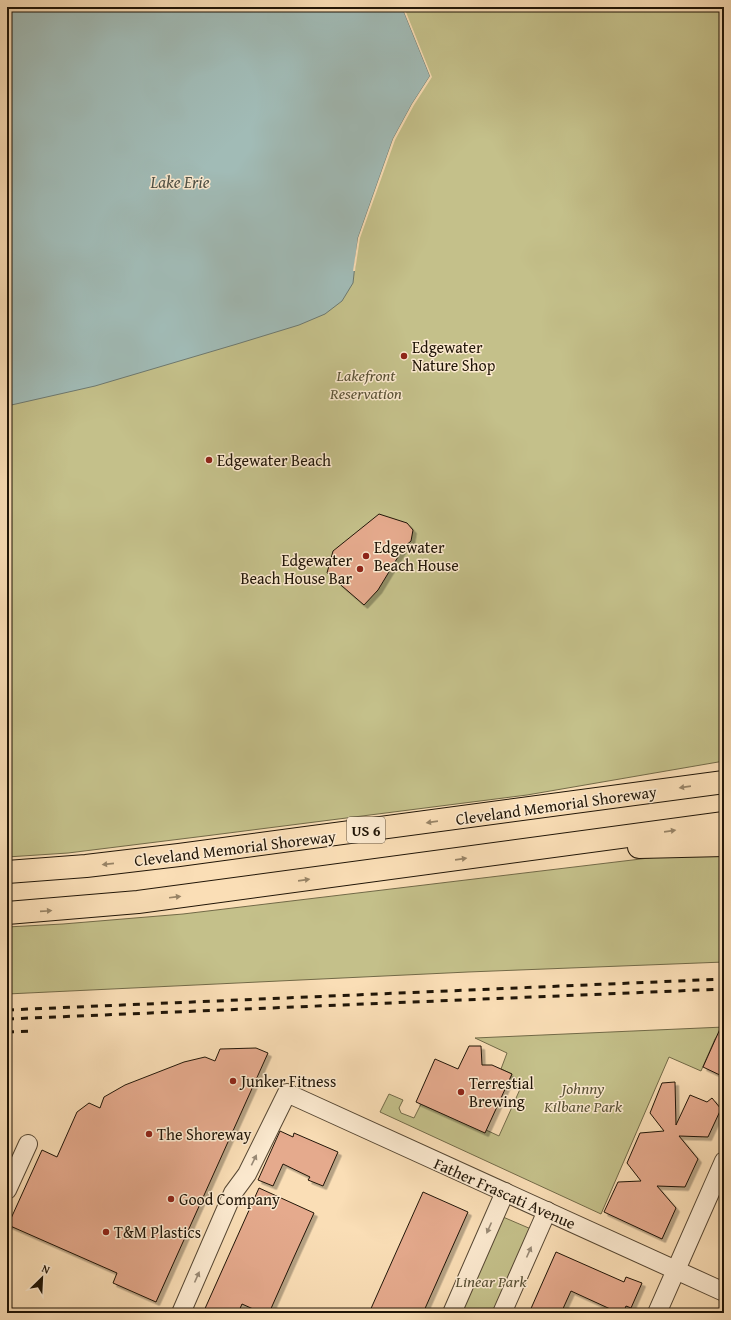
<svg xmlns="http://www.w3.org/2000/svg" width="731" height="1320" viewBox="0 0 731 1320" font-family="'Gentium Book Plus',serif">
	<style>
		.green { fill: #c4c08a; stroke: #726a48 }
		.water { fill: #a1bbb6; stroke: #6d7970 }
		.pier { fill: #fadeb6 }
		.building { fill: #e5aa8d; stroke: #201507; filter: url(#shadow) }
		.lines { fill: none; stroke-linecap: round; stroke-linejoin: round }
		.street-casing { stroke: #564733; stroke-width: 20 }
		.highway-casing { stroke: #201507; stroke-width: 24 }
		.street { stroke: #fcead0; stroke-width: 18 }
		.highway { stroke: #fadeb6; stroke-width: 22 }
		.rail { stroke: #201507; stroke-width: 3; stroke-dasharray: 7 7; stroke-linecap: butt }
		.oneway { fill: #988467 }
		.oneway2 { fill: #998a76 }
		.poi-dot { fill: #8f2418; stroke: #fcead0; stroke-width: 1.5 }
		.labels { text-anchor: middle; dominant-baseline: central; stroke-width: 3; stroke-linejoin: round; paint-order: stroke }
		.shield { fill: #fcead0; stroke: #625543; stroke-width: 1 }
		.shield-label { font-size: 15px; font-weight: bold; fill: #201507 }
		.poi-label { font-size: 16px; fill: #201507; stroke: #fcead0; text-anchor: start }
		.park-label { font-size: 16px; font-style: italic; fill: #595135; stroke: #fcead0 }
		.street-label { font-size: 16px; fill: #201507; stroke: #fcead0 }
		.water-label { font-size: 17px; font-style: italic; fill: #4d4f44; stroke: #fcead0 }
	</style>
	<defs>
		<filter id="shadow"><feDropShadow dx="3.5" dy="3.5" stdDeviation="0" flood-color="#0004"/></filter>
	</defs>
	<rect width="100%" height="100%" fill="#fadeb6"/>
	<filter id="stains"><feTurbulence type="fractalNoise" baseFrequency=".005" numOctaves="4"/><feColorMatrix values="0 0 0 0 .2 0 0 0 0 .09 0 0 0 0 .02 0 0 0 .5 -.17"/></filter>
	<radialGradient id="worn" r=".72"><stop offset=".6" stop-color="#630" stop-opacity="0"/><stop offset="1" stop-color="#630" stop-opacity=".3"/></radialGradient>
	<!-- green -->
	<g class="green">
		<path d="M7,7H724V761L527,795L205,836L68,853L7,857Z"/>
		<path d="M724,849V962L468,972L7,994V927L63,924L183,914Z"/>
		<path d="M724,1027L715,1039L701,1071L669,1057L601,1214L380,1112L389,1094L403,1100L399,1108L401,1113L414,1118L421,1104L485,1132L486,1130L499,1136L521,1087L508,1081L512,1074L501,1069L507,1053L475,1038Z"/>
		<path d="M496,1214L538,1232L502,1313H452Z"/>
	</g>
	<!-- water -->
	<path class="water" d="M7,7H402L430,76L412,104L393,139L358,238L353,283L342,301L325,314L299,325L237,344L95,386L7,406Z"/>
	<!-- pier -->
	<path class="pier" d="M402,7H404L432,77L414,105L395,140L360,238L355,271H353L358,238L393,139L412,104L430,76Z"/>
	<!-- building -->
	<g class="building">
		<path d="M379,514L407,523L413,530L411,541L404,547L378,590L364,605L327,573L333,551Z"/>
		<path d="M724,1020V1077L703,1067Z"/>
		<path d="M469,1046H481L482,1065H492L512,1074L485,1133L416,1102L435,1059L458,1069Z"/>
		<path d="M256,1048L268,1053L156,1302L113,1283L117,1273L8,1225L42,1150L57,1157L77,1112L89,1103L100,1108L104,1097L125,1085L184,1062L205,1057L215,1061L220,1049Z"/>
		<path d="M675,1082L676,1125L690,1095L707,1102L712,1098L721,1109L708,1137L679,1136L698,1159L685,1187L657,1186L676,1208L662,1239L604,1212L618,1182L641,1181L627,1163L640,1133L664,1131L650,1113L662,1083Z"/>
		<path d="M280,1131L293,1137L294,1133L338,1152L323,1186L308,1180L310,1177L283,1164L273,1186L258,1180Z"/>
		<path d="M259,1188L314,1213L294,1257L269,1313H262L242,1304L238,1313H203Z"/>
		<path d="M423,1192L468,1212L423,1313H369Z"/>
		<path d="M556,1252L624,1282L626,1277L642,1283L631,1308L626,1306L623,1313H619L571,1291L561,1313H529Z"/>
	</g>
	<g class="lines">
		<defs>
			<g id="street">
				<path d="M7,1190L28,1144"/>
				<path d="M181,1313L233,1193L247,1174L287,1093L724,1292"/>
				<path d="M452,1313L505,1192"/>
				<path d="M502,1313L547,1211"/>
				<path d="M657,1313L724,1161"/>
			</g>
			<g id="highway">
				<path d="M639,847L724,845"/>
				<path d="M7,872L86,866L179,855L724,782"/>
				<path d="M7,913L138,902L724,823"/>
			</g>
		</defs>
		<!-- street casing -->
		<use href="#street" class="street-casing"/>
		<!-- highway casing -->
		<use href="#highway" class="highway-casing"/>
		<!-- street -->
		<use href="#street" class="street"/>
		<!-- highway -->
		<use href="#highway" class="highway"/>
		<!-- rail -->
		<g class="rail">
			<path d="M7,1010L724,979"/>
			<path d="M7,1019L724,989"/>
			<path d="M7,1032L35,1031"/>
		</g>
	</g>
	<!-- one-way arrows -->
	<defs><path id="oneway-solid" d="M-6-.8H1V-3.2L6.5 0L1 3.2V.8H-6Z"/></defs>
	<g class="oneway">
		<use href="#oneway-solid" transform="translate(685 787) rotate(172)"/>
		<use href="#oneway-solid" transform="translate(432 822) rotate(172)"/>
		<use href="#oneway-solid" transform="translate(670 831) rotate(-8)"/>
		<use href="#oneway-solid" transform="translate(461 859) rotate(-8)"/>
		<use href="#oneway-solid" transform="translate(108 864) rotate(174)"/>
		<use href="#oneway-solid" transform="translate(304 880) rotate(-8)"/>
		<use href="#oneway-solid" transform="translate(175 897) rotate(-7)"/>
		<use href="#oneway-solid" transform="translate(46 911) rotate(-4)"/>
	</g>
	<g class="oneway2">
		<use href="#oneway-solid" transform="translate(254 1160) rotate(-64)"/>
		<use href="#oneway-solid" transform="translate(489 1228) rotate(114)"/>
		<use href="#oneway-solid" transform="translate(529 1252) rotate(-66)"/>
		<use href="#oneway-solid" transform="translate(197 1277) rotate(-66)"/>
	</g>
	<!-- markers -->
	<g class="poi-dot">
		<circle cx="404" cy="356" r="4"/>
		<circle cx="209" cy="460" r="4"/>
		<circle cx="366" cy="556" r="4"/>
		<circle cx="360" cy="569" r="4"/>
		<circle cx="233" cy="1081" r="4"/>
		<circle cx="461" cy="1092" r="4"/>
		<circle cx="149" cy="1134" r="4"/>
		<circle cx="171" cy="1199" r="4"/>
		<circle cx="106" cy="1232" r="4"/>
	</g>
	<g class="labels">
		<!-- shield labels -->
		<rect class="shield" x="347" y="817" width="38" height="26" rx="3"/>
		<g class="shield-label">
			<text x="366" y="830">US 6</text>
		</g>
		<!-- poi labels -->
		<g class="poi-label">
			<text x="412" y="347">Edgewater<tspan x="412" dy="18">Nature Shop</tspan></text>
			<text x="217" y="460">Edgewater Beach</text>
			<text x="374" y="547">Edgewater<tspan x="374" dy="18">Beach House</tspan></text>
			<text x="352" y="560" text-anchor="end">Edgewater<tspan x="352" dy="18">Beach House Bar</tspan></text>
			<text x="241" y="1081">Junker Fitness</text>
			<text x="469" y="1083">Terrestial<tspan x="469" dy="18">Brewing</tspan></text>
			<text x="157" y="1134">The Shoreway</text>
			<text x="179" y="1199">Good Company</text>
			<text x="114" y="1232">T&amp;M Plastics</text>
		</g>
		<!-- park labels -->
		<g class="park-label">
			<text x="366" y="375">Lakefront<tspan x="366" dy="18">Reservation</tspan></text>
			<text x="583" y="1088">Johnny<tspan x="583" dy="18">Kilbane Park</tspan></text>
			<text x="491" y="1281">Linear Park</text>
		</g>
		<!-- street labels -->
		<g class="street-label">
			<text transform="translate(556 805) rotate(-8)">Cleveland Memorial Shoreway</text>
			<text transform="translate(235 848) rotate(-7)">Cleveland Memorial Shoreway</text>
			<text transform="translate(505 1193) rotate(24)">Father Frascati Avenue</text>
		</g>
		<!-- water labels -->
		<g class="water-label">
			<text x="180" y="181">Lake Erie</text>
		</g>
	</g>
	<!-- margin -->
	<rect width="731" height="1320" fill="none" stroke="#fadeb6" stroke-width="24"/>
	<rect x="8" y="8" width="715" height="1304" fill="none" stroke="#201507" stroke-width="2"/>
	<rect x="12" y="12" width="707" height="1296" fill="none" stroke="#201507"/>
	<!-- north arrow -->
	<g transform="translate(42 1278) rotate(24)" stroke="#fcead0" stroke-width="3" paint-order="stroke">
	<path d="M0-3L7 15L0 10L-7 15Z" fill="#201507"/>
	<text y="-6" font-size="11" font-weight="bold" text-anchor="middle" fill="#201507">N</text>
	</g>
	<rect width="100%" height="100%" filter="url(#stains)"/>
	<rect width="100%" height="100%" fill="url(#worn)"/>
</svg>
